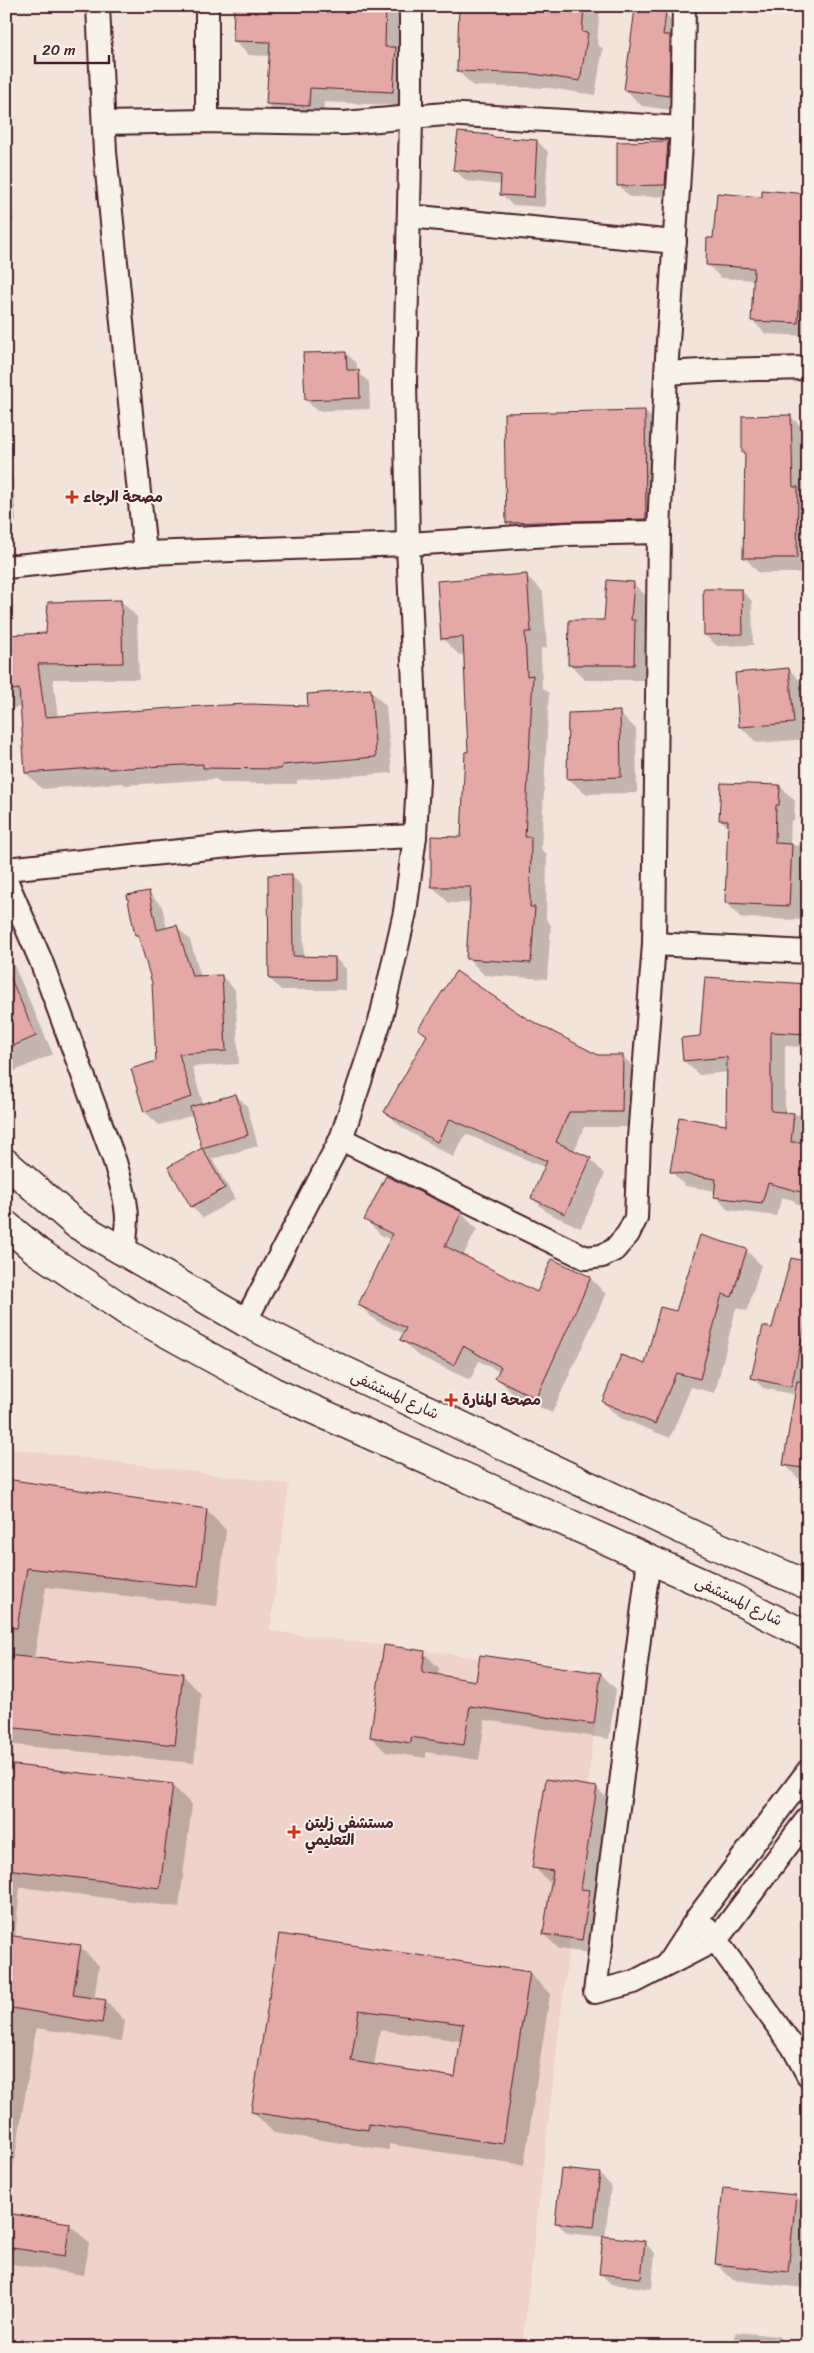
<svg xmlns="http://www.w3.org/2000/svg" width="814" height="2353" viewBox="0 0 814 2353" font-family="Sriracha,'Playpen Sans Arabic',sans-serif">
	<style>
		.built { fill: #eed2cb }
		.shadow { fill: #0003; fill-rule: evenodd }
		.building { fill: #e4a9a6; stroke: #4a1f2b; fill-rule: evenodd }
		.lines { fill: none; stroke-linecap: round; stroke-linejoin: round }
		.street-casing { stroke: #4a1f2b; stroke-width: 26 }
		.primary-casing { stroke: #4a1f2b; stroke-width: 31 }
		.street { stroke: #f7f3e8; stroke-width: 22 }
		.primary { stroke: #f7f3e8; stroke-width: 28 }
		.poi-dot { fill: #c8321e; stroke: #f7f3e8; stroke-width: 2 }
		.labels { text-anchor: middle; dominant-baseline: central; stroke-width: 4; stroke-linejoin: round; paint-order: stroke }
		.poi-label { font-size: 15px; font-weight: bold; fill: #4a1f2b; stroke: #f7f3e8; text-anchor: start }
		.street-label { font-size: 15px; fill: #4a1f2b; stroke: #f7f3e8 }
	</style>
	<rect width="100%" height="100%" fill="#f3e4db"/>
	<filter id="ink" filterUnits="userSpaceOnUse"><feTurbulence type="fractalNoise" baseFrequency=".02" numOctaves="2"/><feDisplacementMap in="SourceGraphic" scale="10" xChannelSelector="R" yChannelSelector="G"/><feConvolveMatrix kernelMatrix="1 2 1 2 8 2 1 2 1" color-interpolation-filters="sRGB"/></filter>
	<g filter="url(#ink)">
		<!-- built -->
		<path class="built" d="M6,1448L289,1484L270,1631L601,1673L522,2347H6Z"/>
		<!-- shadow -->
		<g class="shadow">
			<path d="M236,6H400L399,52L410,63L407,106L324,102L323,120L282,118L267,104L270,56L249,55L234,41Z"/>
			<path d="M472,6H600L597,44L603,49L595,95L549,88L473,86L458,71Z"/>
			<path d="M666,14L682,31L685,112L642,106L625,90Z"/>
			<path d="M492,137L494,139L537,141L548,152L545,207L512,205L501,194L502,185L466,181L455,170Z"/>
			<path d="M667,142L679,153L676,196L630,197L619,186Z"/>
			<path d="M6,181L9,184L14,221L6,222Z"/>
			<path d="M808,195V336L766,334L753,321L755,280L721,278L707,264L714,240L763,199Z"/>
			<path d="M346,353L357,364V371L369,382L370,409L317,411L306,400Z"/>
			<path d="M645,411L661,428L662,535L524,539L508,522Z"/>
			<path d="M791,417L806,431L808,573H759L745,558L746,454L743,451Z"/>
			<path d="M6,470L13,478L16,521L6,522Z"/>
			<path d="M526,575L543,592L547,648H541L542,687L549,693L541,849L547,855L546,919L551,925L547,979L484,975L468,958L472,903H449L432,886L462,838L469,754L465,654L459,655L442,638Z"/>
			<path d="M633,583L648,598L646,633L650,637L649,680H585L570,664Z"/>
			<path d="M741,590L752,601L753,645L717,646L705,635Z"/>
			<path d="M121,601L137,617L139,679H53L58,718L309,708L370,690L386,706L392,773L297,780V784L220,783L216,779L125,785L123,783L42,789L26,773L21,707L6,709V636L47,634Z"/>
			<path d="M789,669L805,686L808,739L757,743L741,727L737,674Z"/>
			<path d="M619,713L636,729L637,793L585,794L568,778Z"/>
			<path d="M780,786L795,801L794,820H791L790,845L808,846V903L804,902V920L741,918L726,902L729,828L721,820Z"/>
			<path d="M291,875L302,886L304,958H335L346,969V990H281L270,979Z"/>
			<path d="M148,892L162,906L167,929L176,926L190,940L201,977L222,976L235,990L239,1064L192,1067L203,1104L236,1095L247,1106L258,1146L212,1159L235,1199L203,1218L192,1207L170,1168L203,1149L194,1115L159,1125L145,1112L158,1062L154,982L141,939L136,935Z"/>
			<path d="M6,956L13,963L53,1054L6,1075Z"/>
			<path d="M801,976H808V1047L785,1046V1114L808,1115V1214L793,1200L782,1197L776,1216L729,1210L715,1196L716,1191L685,1186L671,1171L727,1126L728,1072L699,1075L684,1061L702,1037L801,985Z"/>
			<path d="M526,1019L597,1056H623L638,1072V1127H584L574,1152L590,1159L605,1174L581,1228L548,1213L532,1198L546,1168L466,1134L453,1157L401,1127L386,1112L428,1037L419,1028Z"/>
			<path d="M461,1213L477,1229L463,1256L537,1293L590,1278L606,1294L552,1413L513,1394L497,1378L500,1372L479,1361L470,1380L417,1355L401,1339L404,1334L375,1320L359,1305L391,1240L381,1235L365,1219Z"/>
			<path d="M746,1250L761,1265L747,1311L736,1308L715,1393L691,1387L670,1438L618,1417L603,1402L646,1366L677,1313Z"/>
			<path d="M808,1263V1371L806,1381H808V1482L801,1481L784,1464L796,1395L763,1388L752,1377L773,1330Z"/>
			<path d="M6,1480L206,1510L226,1530L217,1606L46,1587L34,1659L182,1674L201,1694L194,1763L6,1744Z"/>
			<path d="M424,1653L439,1668L438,1676L477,1682L601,1674L616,1689L609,1739L485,1720L479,1760L426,1752V1758L386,1752L371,1737Z"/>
			<path d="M6,1765L172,1785L192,1805L179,1907L20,1887L15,1937L80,1947L99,1966L94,1999L106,2001L125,2021L122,2041L36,2028L6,2213Z"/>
			<path d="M547,1781L597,1788L612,1803L597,1954L559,1949L544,1934L552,1883L549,1882L534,1867Z"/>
			<path d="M280,1936L529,1973L550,1994L524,2165L389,2144V2150L274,2133L253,2112ZM380,2030L462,2041L456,2078L374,2066Z"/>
			<path d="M600,2174L611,2186L605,2238L644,2242L655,2253L652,2289L611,2284L600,2273L604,2237L567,2233L556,2222Z"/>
			<path d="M796,2196L808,2208V2253L804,2288L733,2280L716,2264Z"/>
			<path d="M6,2214L69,2224L89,2243L84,2275L6,2263Z"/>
			<path d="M736,2332L778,2336L789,2347H734Z"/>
		</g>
		<!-- building -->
		<g class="building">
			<path d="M234,6H386L385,47H396L393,92L310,88L309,106L266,104L270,42L233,41Z"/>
			<path d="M459,6H584L582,32L588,33L580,81L533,74L457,71Z"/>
			<path d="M635,9L666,13L663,35H670L669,96L624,90Z"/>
			<path d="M458,132L492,135V137L537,140L534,197L500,195L501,175L453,170Z"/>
			<path d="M668,141L665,185L617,186V142Z"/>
			<path d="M762,190L808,194V248H802L798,323L751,321L754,268L706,265L707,238H713L717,193L762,197Z"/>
			<path d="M346,352L347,370H359L360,398L305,400L303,353Z"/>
			<path d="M645,410L646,519L506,523L504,413Z"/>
			<path d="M791,415L793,487H798L797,558H743L745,452H742V416Z"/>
			<path d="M527,574L531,632H525L527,676L533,675L525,837H531L530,907H535L531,963L466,959L471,887H431V836L461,837L465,752H468L463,637L441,639L437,581Z"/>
			<path d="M607,580L634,582L631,620H635L634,665H568L569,620H604Z"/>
			<path d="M703,589H742L743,634L704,635Z"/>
			<path d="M121,600L123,663L38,664L45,717L201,706L251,704L308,706L307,694L371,689L376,757L282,765L281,769L203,768V764L108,769L107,767L25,773L19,689L6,691V635L46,633L48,602Z"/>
			<path d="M789,668L794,723L739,727L735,673Z"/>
			<path d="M620,711L621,777L567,779L568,713Z"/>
			<path d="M721,783L780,785L779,805H776L775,843L792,844L789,906L725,903L728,820H719Z"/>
			<path d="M292,874L293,956L335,957V980L269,979L268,875Z"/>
			<path d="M149,891L157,930L177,925L192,976L222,975L226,1051L179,1054L192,1097L144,1112L131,1069L156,1061L152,983L138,935H135L127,895Z"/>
			<path d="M6,968L36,1036L6,1049Z"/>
			<path d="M456,971L526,1018L598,1055H623L622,1112H569L556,1142L591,1158L565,1214L531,1198L547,1161L450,1119L437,1142L384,1112L427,1035L418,1029Z"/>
			<path d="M705,977L808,984V1034L771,1032V1111L794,1113L791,1142H808V1194L768,1183L762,1203L714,1197L716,1179L670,1172L679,1117L726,1125L727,1057L683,1061L681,1038L700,1036Z"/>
			<path d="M236,1094L248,1135L202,1148L190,1107Z"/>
			<path d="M202,1148L225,1188L191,1207L168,1167Z"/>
			<path d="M386,1176L462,1212L445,1246L537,1292L552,1259L591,1277L536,1398L495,1378L501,1367L463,1346L454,1365L400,1340L406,1328L358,1305L392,1234L364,1220Z"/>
			<path d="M700,1235L747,1249L732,1297L722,1294L700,1379L676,1373L655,1424L602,1402L621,1355L645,1364L660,1307L676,1311Z"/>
			<path d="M791,1258L808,1262V1312L791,1387L751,1378L763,1326L772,1328Z"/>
			<path d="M797,1381L808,1382V1469L783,1465Z"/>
			<path d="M6,1479L207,1509L198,1587L27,1568L17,1628L6,1627Z"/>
			<path d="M384,1645L425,1651L422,1672L476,1681L480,1655L601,1673L594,1724L470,1706L464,1745L411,1737V1743L370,1737Z"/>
			<path d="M6,1655L183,1673L175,1745L6,1727Z"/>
			<path d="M6,1764L173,1784L160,1888L6,1869Z"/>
			<path d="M546,1779L597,1787L581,1889L590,1890L582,1940L543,1934L553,1871L532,1868Z"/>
			<path d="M279,1934L530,1972L503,2144L369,2124L368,2130L251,2112ZM359,2010L463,2024L455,2077L351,2061Z"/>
			<path d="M6,1935L81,1945L73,1995L106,2000L102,2023L6,2007Z"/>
			<path d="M561,2169L600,2173L594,2227L555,2223Z"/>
			<path d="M723,2188L796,2195L788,2272L715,2264Z"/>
			<path d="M6,2213L70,2223L65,2256L6,2247Z"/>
			<path d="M603,2236L645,2241L641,2278L599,2274Z"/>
		</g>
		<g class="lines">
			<defs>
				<g id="street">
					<path d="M98,6L105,152L145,553"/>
					<path d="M207,6V121"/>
					<path d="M104,123L207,121L345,123L445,114L682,128"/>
					<path d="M409,216L675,242"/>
					<path d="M666,373L718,370L808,368"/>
					<path d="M6,567L145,553L408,544L566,534L659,532"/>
					<path d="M6,869L258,843L415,836"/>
					<path d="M6,880L41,961L115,1162C120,1180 127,1200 127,1220C126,1232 124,1242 126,1255"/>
					<path d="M654,944L808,952"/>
					<path d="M341,1139L586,1258L602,1256L614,1250L628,1234L636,1218L639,1138L654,944L659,532L666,373L682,128L684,6"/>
					<path d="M245,1322L341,1139L381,1018L405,912L415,836L418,780L408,544L405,381L411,118V6"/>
					<path d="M649,1559L595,1992L634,1982L717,1939L808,1818"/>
					<path d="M707,1928L793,2047L808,2075"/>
					<path d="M668,1963L698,1917L808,1771"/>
				</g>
				<g id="primary">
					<path d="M6,1163L76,1224L245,1322L292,1346L719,1547L808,1585"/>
					<path d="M6,1225L37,1251L128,1312L274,1392L709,1586L808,1636"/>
				</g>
			</defs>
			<!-- street casing -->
			<use href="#street" class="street-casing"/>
			<!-- primary casing -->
			<use href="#primary" class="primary-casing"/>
			<!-- street -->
			<use href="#street" class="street"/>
			<!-- primary -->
			<use href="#primary" class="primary"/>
		</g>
	</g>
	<!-- markers -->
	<g class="poi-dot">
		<path d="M69.5 489.5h5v5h5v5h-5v5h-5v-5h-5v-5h5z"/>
		<path d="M448.5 1392.5h5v5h5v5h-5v5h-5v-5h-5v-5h5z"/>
		<path d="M291.5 1824.5h5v5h5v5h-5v5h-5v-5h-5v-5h5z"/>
	</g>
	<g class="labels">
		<!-- poi labels -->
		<g class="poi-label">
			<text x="83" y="497">مصحة الرجاء</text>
			<text x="462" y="1400">مصحة المنارة</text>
			<text x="305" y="1823">مستشفى زليتن<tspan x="305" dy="17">التعليمي</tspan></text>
		</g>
		<!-- street labels -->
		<g class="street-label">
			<text transform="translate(395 1395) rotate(25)">شارع المستشفى</text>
			<text transform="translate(739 1601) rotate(26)">شارع المستشفى</text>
		</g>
	</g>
	<!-- margin -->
	<rect width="814" height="2353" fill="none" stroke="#f7f3e8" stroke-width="25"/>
	<rect x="12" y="12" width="789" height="2328" fill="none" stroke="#4a1f2b" stroke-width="2" filter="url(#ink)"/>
	<!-- scale -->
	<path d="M35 55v8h74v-8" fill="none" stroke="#4a1f2b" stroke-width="2.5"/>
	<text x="42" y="55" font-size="15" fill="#4a1f2b" stroke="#f7f3e8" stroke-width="4" paint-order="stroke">20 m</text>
</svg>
